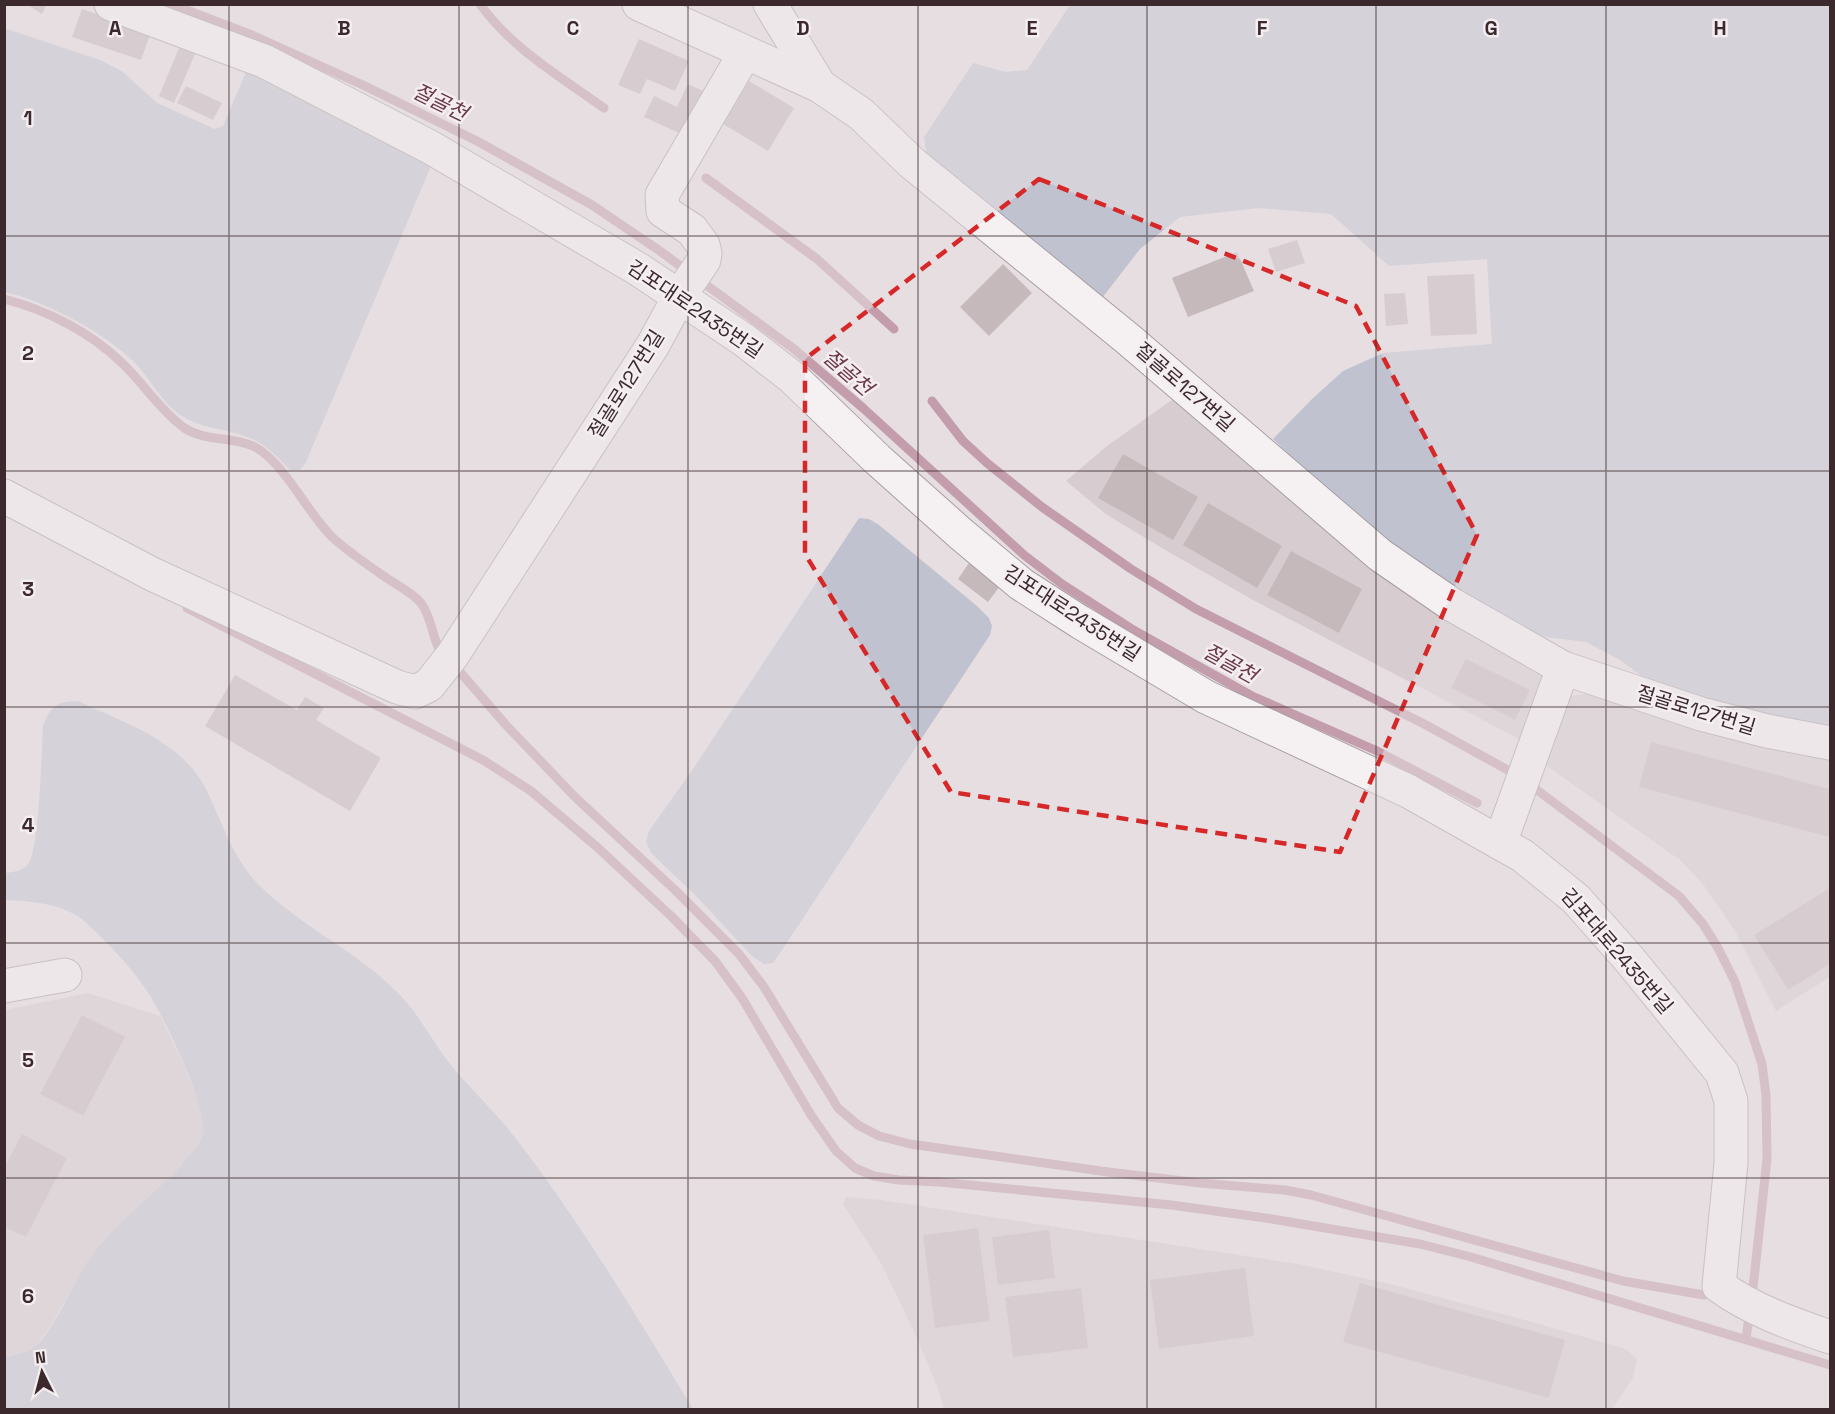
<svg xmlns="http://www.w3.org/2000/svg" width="1835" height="1414" viewBox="0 0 1835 1414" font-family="'Space Grotesk','Noto Sans KR',sans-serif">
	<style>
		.built { fill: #d7cdd0 }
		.green { fill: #c0c3cf }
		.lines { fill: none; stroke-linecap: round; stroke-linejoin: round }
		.stream { stroke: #c39dab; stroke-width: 9 }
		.building { fill: #c5b9bc }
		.minor-casing { stroke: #a89da1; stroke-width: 35 }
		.minor { stroke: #f5f1f2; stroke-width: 33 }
		.marked { fill: none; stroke: #d62828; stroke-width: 4.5; stroke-dasharray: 12 8; stroke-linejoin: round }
		.grid { fill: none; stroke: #3b292e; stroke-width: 1.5; stroke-opacity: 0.55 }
		.labels { text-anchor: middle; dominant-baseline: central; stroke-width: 5; stroke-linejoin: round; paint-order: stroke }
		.street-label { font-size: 20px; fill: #3b292e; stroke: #f4eef0 }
		.water-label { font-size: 21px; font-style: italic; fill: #6b3849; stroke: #f4eef0 }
		.grid-label { font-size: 20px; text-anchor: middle; font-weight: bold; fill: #3b292e; stroke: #f4eef0; stroke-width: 5; stroke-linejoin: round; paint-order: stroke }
	</style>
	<rect width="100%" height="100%" fill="#e6dee1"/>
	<!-- built -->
	<g class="built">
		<path d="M1176,397L1550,672L1525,742L1253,600L1167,551L1107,515L1066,481L1107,446Z"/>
		<path d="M1596,692L1730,735L1830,760V977L1776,1011L1735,931L1703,884L1680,860L1544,764L1566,697Z"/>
		<path d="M88,993L160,1016L184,1065L201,1109L204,1124L202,1137L192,1152L165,1183L108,1235L91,1256L50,1327L35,1347L11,1357H5V1010Z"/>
		<path d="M846,1197L881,1200L1298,1264L1386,1283L1514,1317L1626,1349L1637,1359L1633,1378L1612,1409H944L939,1391L917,1338L882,1265L843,1204Z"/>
	</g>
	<!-- green -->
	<g class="green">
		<path d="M1070,5H1830V735L1651,683L1620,660L1586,642L1545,637L1459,596L1336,500L1273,439L1312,399L1343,371L1383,353L1492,344L1487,259L1389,266L1331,214L1258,208L1180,217L1140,249L1099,302L928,165L924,137L973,63L1005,72L1027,70Z"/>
		<path d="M4,28L100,60L123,72L157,103L215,129L223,126L247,70L431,166L306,462L300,470H290C277,457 265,443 247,437C225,428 202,429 182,416C161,403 150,377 133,361C103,332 45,301 5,292Z"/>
		<path d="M859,518L869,519L879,525L977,606L989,618L992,626L990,635L782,950L773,963L764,964L752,956L698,898L651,853L646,842L649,831L693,769Z"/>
		<path d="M78,701C124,723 181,740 206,789C222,822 233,859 259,885C300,926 355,950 396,991C418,1012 432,1041 450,1064C467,1085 487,1104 505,1125C518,1141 531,1158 543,1175C597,1250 645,1330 693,1409H5V1357C13,1356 27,1352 34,1347C54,1333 75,1277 92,1255C117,1221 153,1197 181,1165C188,1156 198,1147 202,1136C210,1110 164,1018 149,994C135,972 117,953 99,935C93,930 88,924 82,919C60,903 31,901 5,900V873C14,872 23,871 29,863C39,848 42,748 43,725C52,705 56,702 78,701Z"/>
	</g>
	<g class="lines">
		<!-- stream -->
		<g class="stream">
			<path d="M171,4L252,35L365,86L477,141L592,205L660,251L794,349L863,408L1024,555L1062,584L1135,631L1252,696L1375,750L1477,803"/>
			<path d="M480,4C511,48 561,77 604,108"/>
			<path d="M706,178L817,259L894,329"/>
			<path d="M4,299C47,310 92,333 123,364C144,384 159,409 183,427C204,442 231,436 253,446C283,460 307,513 333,538C350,553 369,566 388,579C399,586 413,593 421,603C431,616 432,635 439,649"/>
			<path d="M932,401L963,441L987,463L1042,507L1131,569L1196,609L1426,725L1515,774"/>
			<path d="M187,608L483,760L531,791L597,847L671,916L715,961L742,998L811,1115L836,1151L855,1168L874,1176L899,1180L939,1182L1171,1205L1266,1218L1420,1244L1471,1257L1830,1365"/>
			<path d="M460,672L506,725L575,797L675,890L739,954L764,987L838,1108L858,1125L879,1136L910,1144L1108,1172L1200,1183L1285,1190L1311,1195L1623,1281L1704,1295"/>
			<path d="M1537,790L1679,896L1703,924L1718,948L1735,982L1762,1064L1766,1095L1767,1159L1753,1288"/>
			<path d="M1746,1339L1749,1317"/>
		</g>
	</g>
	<!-- building -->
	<g class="building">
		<path d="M26,4H47L42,14Z"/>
		<path d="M82,9L151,32L141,60L72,37Z"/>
		<path d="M639,39L689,61L675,91L647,79L640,94L618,85Z"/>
		<path d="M179,48L195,54L174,103L159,96Z"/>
		<path d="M749,81L794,108L768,151L723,124Z"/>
		<path d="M688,84L707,93L686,136L644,117L654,96L677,107Z"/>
		<path d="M186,86L222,103L213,120L177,103Z"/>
		<path d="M1297,240L1305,263L1276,272L1268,249Z"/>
		<path d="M1237,252L1254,291L1188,317L1172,278Z"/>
		<path d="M1003,264L1032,293L989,336L960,307Z"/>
		<path d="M1474,274L1477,334L1431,336L1427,276Z"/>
		<path d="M1405,293L1408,324L1386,326L1384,294Z"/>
		<path d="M1123,454L1198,497L1173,540L1098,498Z"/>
		<path d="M1208,503L1282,546L1257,588L1183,545Z"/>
		<path d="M1291,551L1362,589L1339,633L1267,595Z"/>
		<path d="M969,563L1000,586L988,602L958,579Z"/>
		<path d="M1466,659L1530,690L1515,720L1451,688Z"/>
		<path d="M235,675L297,710L305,697L324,708L316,720L381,758L350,811L205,726Z"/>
		<path d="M1651,742L1830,789V837L1639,787Z"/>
		<path d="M1830,888V964L1788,990L1754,935Z"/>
		<path d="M82,1015L125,1037L83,1116L40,1094Z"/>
		<path d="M22,1134L67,1158L26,1237L4,1227V1168Z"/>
		<path d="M978,1228L990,1321L935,1328L923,1235Z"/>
		<path d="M1049,1230L1055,1278L998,1285L992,1237Z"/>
		<path d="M1245,1268L1254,1336L1159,1349L1150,1280Z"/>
		<path d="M1360,1283L1565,1340L1549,1398L1343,1342Z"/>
		<path d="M1081,1288L1088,1348L1013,1357L1005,1297Z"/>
	</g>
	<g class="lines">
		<defs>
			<g id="minor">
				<path d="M111,4L264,61L430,147L638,269L744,340L793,378L877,459L961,534L1021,584L1080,622L1206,697L1408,791L1523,856L1576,899L1629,959L1722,1073L1731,1101V1163L1719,1286C1752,1310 1792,1324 1830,1337"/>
				<path d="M639,4L820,86L861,114L912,163L1128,339L1380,555L1451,604L1563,668L1701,714L1767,731L1830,743"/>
				<path d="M770,4L820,86"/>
				<path d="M4,496L152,574L397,687L415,692L429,685L452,656L653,345L679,297L704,260L705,253L703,245L692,230L663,211L662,195L745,53"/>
				<path d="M1500,843L1563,668"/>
				<path d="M4,986L65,975"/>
			</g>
		</defs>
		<!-- minor casing -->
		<use href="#minor" class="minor-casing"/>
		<!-- minor -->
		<use href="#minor" class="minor"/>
	</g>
	<!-- marked area -->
	<path d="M0 0H1835V1414H0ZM1039,179L1356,306L1477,535L1340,852L951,792L805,554V359Z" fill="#e6dee1" fill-opacity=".55" fill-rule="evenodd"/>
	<path class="marked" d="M1039,179L1356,306L1477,535L1340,852L951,792L805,554V359Z"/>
	<!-- grid -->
	<path class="grid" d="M229,4V1410M459,4V1410M688,4V1410M918,4V1410M1147,4V1410M1376,4V1410M1606,4V1410M4,236H1830M4,471H1830M4,707H1830M4,943H1830M4,1178H1830"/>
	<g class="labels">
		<!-- street labels -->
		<g class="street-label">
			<text transform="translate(695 309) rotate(34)">김포대로2435번길</text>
			<text transform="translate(626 384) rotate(-58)">절골로127번길</text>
			<text transform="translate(1185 387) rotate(41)">절골로127번길</text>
			<text transform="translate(1072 613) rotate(33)">김포대로2435번길</text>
			<text transform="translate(1696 710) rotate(17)">절골로127번길</text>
			<text transform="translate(1617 951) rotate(49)">김포대로2435번길</text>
		</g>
		<!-- water labels -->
		<g class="water-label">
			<text transform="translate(440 102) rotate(26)">절골천</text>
			<text transform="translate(848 372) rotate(41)">절골천</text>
			<text transform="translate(1230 663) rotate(29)">절골천</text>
		</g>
	</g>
	<g class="grid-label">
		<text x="115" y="35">A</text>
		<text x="344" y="35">B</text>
		<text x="573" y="35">C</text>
		<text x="803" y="35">D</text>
		<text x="1032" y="35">E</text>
		<text x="1262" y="35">F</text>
		<text x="1491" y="35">G</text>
		<text x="1720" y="35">H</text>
		<text x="28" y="125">1</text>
		<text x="28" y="360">2</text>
		<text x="28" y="596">3</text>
		<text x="28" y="832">4</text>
		<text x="28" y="1067">5</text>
		<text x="28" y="1303">6</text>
	</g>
	<!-- border -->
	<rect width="1835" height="1414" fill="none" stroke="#3b292e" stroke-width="12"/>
	<!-- north arrow -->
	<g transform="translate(42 1372) rotate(354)" stroke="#f4eef0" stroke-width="4.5" paint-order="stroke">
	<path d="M0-4.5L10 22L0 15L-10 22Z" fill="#3b292e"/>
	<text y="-9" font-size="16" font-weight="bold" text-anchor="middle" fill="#3b292e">N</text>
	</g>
</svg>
